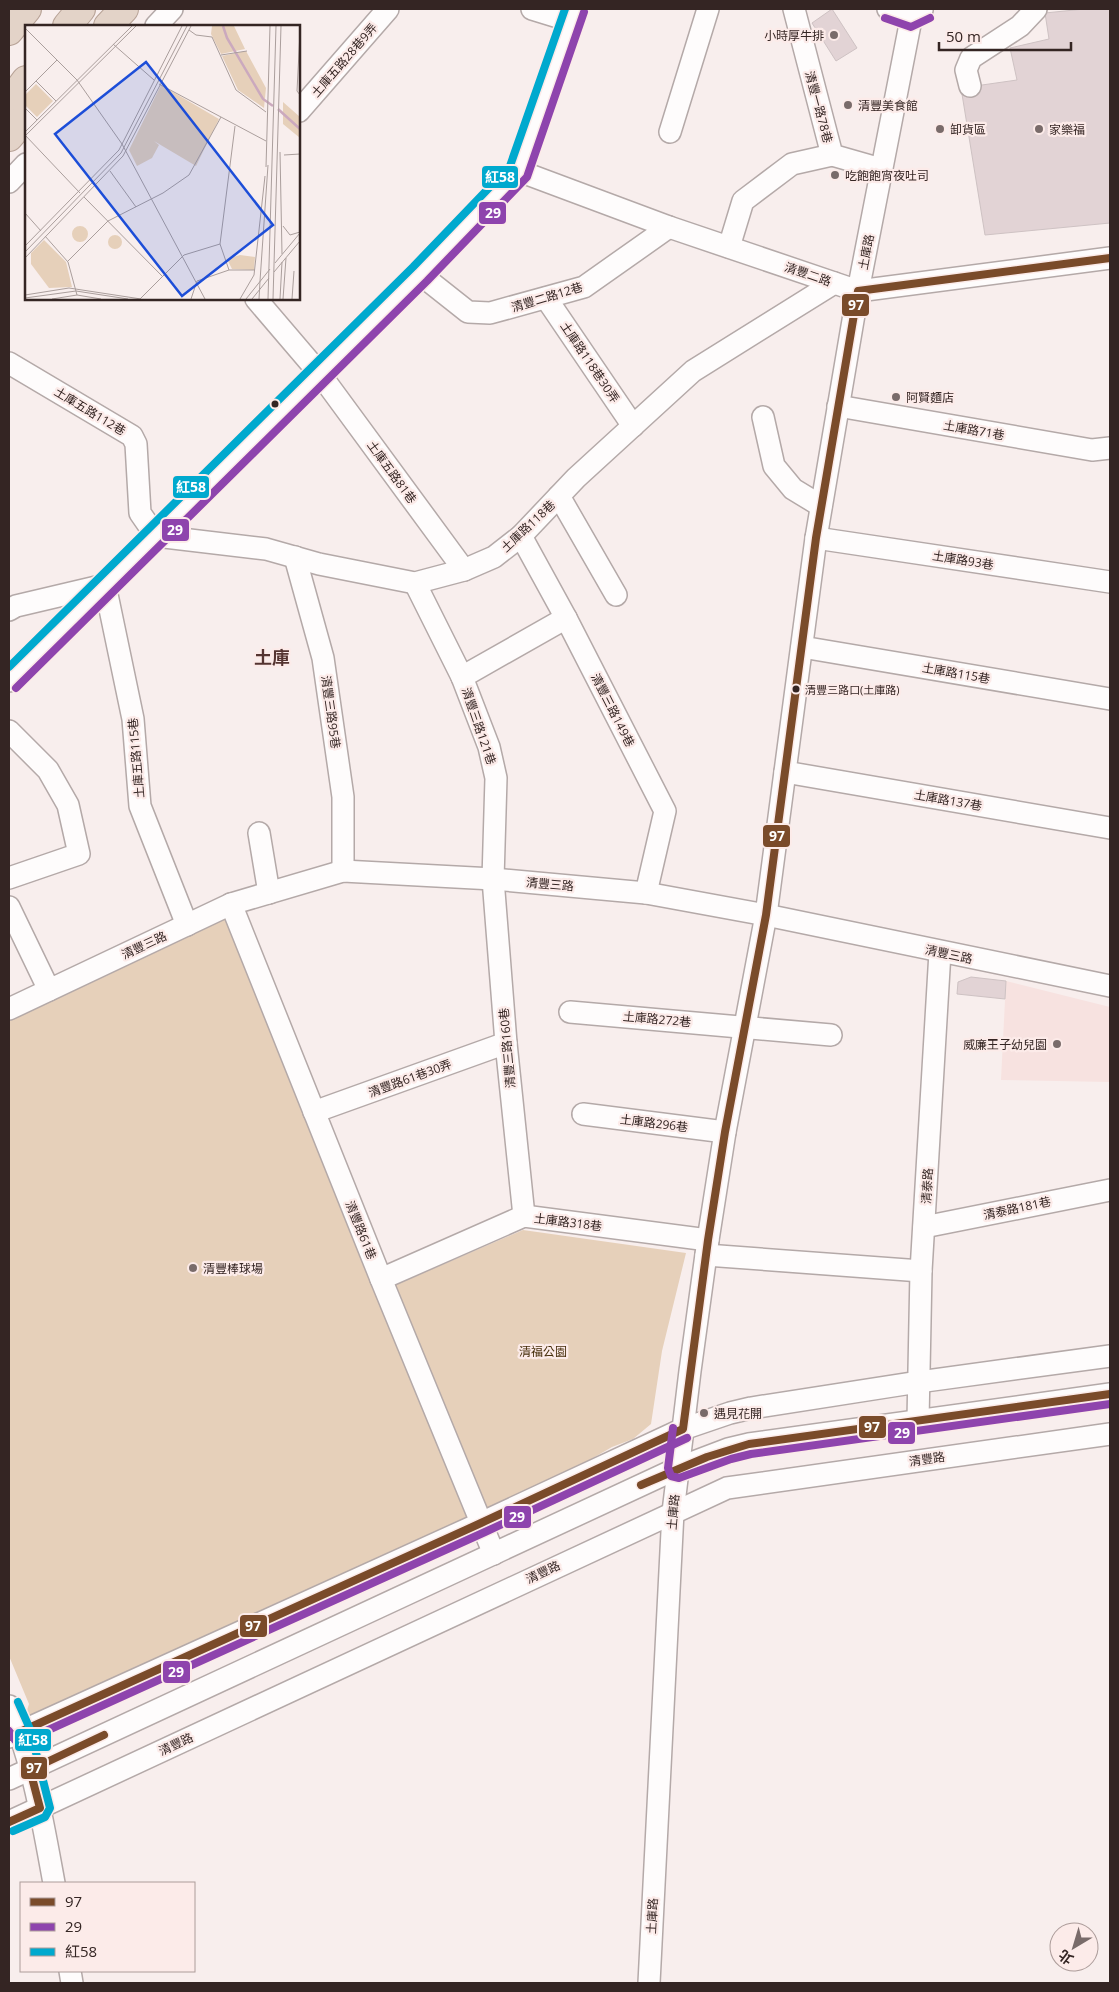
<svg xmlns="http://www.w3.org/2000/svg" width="1119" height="1992" viewBox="0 0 1119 1992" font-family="'Open Sans','Noto Sans TC',sans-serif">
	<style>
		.built { fill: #f7e2e0 }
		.green { fill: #e6d0ba }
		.building { fill: #e2d3d5; stroke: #cec2c3 }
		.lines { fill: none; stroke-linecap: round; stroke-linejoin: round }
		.minor-casing { stroke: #b4a9a8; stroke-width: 24 }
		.highway-casing { stroke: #b7a296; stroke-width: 30 }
		.minor { stroke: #fefcfc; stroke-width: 21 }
		.highway { stroke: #e3d3c8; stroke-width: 28 }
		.bus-1-casing { stroke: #fcebe9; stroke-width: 11 }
		.bus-2-casing { stroke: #fcebe9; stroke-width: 11 }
		.bus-3-casing { stroke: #fcebe9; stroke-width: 11 }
		.bus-1 { stroke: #7a4b2a; stroke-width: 8 }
		.bus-2 { stroke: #8e44ad; stroke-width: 8 }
		.bus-3 { stroke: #00a9ce; stroke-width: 8 }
		.poi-dot { fill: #796b6a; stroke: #fcebe9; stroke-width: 2 }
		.bus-dot { fill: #342523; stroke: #fcebe9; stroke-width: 2 }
		.labels { text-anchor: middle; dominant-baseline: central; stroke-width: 4.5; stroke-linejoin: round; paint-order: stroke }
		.bus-label { font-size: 11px; fill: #342523; stroke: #fcebe9; text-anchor: start }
		.poi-label { font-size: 12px; fill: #342523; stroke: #fcebe9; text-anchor: start }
		.street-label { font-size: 12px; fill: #342523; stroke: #fcebe9 }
		.park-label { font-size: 12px; fill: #462e0b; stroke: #fcebe9 }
		.district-label { font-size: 18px; font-weight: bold; fill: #543431; stroke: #fcebe9 }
		.inset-river { fill: none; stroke: #cba9be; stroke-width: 2.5 }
		.inset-road { fill: none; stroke: #aa9e9c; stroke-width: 1 }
		.view { fill: #1d4ed8; fill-opacity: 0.15; stroke: #1d4ed8; stroke-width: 2.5 }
		.inset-edge { fill: none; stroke: #342523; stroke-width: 2.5 }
		.line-badge { stroke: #fcebe9; stroke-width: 2 }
		.badge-label { font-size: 14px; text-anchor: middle; font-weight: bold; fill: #fff }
	</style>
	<rect width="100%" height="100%" fill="#f8eeed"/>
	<!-- built -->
	<path class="built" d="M1006,981L1110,1007V1082L1001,1080Z"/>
	<!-- green -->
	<path class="green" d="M231,904L474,1504L395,1285L523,1230L686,1253L662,1351L651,1424L633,1439L612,1447L481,1523L20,1732L29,1704L9,1656V1013Z"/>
	<!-- building -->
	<g class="building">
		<path d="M832,9L857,48L836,61L812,23Z"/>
		<path d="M1084,9H1110V223L985,235L961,88L1017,80L1010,48L1049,39L1045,13Z"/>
		<path d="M971,977L1006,981L1005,999L957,994L958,982Z"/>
	</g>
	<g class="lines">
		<defs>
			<g id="minor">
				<path d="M532,9L571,21"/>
				<path d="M794,9L832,155L881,169"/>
				<path d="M888,9L911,17L922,10"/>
				<path d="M156,26L172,9"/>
				<path d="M970,86L966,70L971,58L1020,26L1036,9"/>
				<path d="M299,111L388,9"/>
				<path d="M670,132L708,9"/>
				<path d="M519,171L669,227L858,291L1110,258"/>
				<path d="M9,182L26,164"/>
				<path d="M729,247L743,201L792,164L832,155"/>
				<path d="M420,274L468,312L490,313L584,287L669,227"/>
				<path d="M546,298L633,426"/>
				<path d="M256,299L320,374L464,570"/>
				<path d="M9,363L132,436L136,444L140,513L156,536"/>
				<path d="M838,406L1092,450L1110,448"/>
				<path d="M763,417L774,466L793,489L821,506"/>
				<path d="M559,496L616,595"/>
				<path d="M156,536L266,549L319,564L415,583L464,570L494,557L521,536L576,478L693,371L834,283"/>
				<path d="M521,536L566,618L665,811L646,893"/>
				<path d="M816,538L1110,582"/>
				<path d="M295,557L323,658L343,797V871"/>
				<path d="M415,583L462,677L489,747L496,778L493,879L506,1043L524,1216"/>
				<path d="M105,585L133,719L140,806L187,925"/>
				<path d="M9,610L16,606L105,585"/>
				<path d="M802,647L1110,699"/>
				<path d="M462,677L566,618"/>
				<path d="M9,681L420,274L519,171L575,9"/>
				<path d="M9,731L48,770L68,805L79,854L9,878"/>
				<path d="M785,772L1110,828"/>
				<path d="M259,833L269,893"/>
				<path d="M231,904L381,1279L494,1554"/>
				<path d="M9,907L49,990"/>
				<path d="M9,1009L231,904L343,871L493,879L646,893L766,915L1110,986"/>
				<path d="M570,1012L831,1035"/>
				<path d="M314,1112L506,1043"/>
				<path d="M583,1114L725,1132"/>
				<path d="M924,1227L1110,1190"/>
				<path d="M706,1255L921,1271"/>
				<path d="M381,1279L524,1216L708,1240"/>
				<path d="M918,1420L921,1271L940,952"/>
				<path d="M9,1706C33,1762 43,1823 54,1883"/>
				<path d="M9,1737L481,1523L683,1429L730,1413L751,1408L918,1382L1110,1356"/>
				<path d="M9,1779L678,1468L728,1449L749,1444L1110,1394"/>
				<path d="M9,1822L727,1488L1110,1434"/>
				<path d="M70,1971L72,1983"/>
				<path d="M649,1983L673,1512L690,1371L708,1240L725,1132L766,915L816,538L858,291L913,9"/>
			</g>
			<g id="highway">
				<path d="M67,26L81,9"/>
				<path d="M108,26L124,9"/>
				<path d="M9,31L27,9"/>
				<path d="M9,103L26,80"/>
				<path d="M9,137L26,117"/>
			</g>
		</defs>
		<!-- minor casing -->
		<use href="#minor" class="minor-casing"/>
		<!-- highway casing -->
		<use href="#highway" class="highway-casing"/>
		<!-- minor -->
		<use href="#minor" class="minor"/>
		<!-- highway -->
		<use href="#highway" class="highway"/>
		<defs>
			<g id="bus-1">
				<path d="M641,1485L707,1457L749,1444L1110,1394"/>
				<path d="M9,1737L481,1523L683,1429L708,1240L725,1132L766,915L816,538L858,291L1110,258"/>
				<path d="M9,1822L40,1808L30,1770L104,1735"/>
			</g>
			<g id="bus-2">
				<path d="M885,18L911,27L930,18"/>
				<path d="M16,688L427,281L527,177L584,12"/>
				<path d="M673,1428L668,1468L671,1476L679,1478L731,1459L751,1454L1110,1404"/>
				<path d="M9,1731L15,1740L24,1741L485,1532L687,1438"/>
			</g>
			<g id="bus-3">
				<path d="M9,667L413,267L510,166L565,9"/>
				<path d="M13,1831L45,1817L50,1808L30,1729L18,1702"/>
			</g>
		</defs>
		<!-- bus-1 casing -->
		<use href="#bus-1" class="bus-1-casing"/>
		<!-- bus-2 casing -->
		<use href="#bus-2" class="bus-2-casing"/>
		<!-- bus-3 casing -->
		<use href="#bus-3" class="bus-3-casing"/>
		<!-- bus-1 -->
		<use href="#bus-1" class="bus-1"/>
		<!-- bus-2 -->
		<use href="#bus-2" class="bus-2"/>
		<!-- bus-3 -->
		<use href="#bus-3" class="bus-3"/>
	</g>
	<!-- markers -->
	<g class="poi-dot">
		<circle cx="834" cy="35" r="5"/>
		<circle cx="848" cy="105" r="5"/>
		<circle cx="940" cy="129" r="5"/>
		<circle cx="1039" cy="129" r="5"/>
		<circle cx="835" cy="175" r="5"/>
		<circle cx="896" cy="397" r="5"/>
		<circle cx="1057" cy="1044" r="5"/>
		<circle cx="193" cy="1268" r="5"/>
		<circle cx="704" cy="1413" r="5"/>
	</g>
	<g class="bus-dot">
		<circle cx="275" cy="404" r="4.5"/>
		<circle cx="796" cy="689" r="4.5"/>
	</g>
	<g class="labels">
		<!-- bus labels -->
		<g class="bus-label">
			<text x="805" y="689">清豐三路口(土庫路)</text>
		</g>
		<!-- poi labels -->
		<g class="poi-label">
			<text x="824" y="35" text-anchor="end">小時厚牛排</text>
			<text x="858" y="105">清豐美食館</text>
			<text x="950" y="129">卸貨區</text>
			<text x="1049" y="129">家樂福</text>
			<text x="845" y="175">吃飽飽宵夜吐司</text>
			<text x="906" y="397">阿賢麵店</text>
			<text x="1047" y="1044" text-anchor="end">威廉王子幼兒園</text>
			<text x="203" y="1268">清豐棒球場</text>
			<text x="714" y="1413">遇見花開</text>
		</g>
		<!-- street labels -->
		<g class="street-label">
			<text transform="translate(344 60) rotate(-49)">土庫五路28巷9弄</text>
			<text transform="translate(819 107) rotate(75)">清豐一路78巷</text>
			<text transform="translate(866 252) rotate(-79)">土庫路</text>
			<text transform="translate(808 274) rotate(19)">清豐二路</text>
			<text transform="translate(547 297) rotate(-17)">清豐二路12巷</text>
			<text transform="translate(590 362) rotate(56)">土庫路118巷30弄</text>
			<text transform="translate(90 411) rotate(31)">土庫五路112巷</text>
			<text transform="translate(974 430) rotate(10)">土庫路71巷</text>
			<text transform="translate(392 472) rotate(54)">土庫五路81巷</text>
			<text transform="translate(528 526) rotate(-43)">土庫路118巷</text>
			<text transform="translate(963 560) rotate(9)">土庫路93巷</text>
			<text transform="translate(956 673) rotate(10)">土庫路115巷</text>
			<text transform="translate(613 710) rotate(63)">清豐三路149巷</text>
			<text transform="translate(331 712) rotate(82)">清豐三路95巷</text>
			<text transform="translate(479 726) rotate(71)">清豐三路121巷</text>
			<text transform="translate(136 758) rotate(-95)">土庫五路115巷</text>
			<text transform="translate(948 800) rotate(10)">土庫路137巷</text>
			<text transform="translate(550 884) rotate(5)">清豐三路</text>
			<text transform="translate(144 945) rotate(-25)">清豐三路</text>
			<text transform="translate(949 954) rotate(12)">清豐三路</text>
			<text transform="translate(657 1019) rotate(5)">土庫路272巷</text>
			<text transform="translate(507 1048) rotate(-95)">清豐三路160巷</text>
			<text transform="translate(410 1078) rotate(-20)">清豐路61巷30弄</text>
			<text transform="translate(654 1123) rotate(7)">土庫路296巷</text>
			<text transform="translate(927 1186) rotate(-87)">清泰路</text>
			<text transform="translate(1017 1208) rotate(-12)">清泰路181巷</text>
			<text transform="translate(568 1222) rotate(7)">土庫路318巷</text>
			<text transform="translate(361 1230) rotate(68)">清豐路61巷</text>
			<text transform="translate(927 1459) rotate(-8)">清豐路</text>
			<text transform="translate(673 1512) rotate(-85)">土庫路</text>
			<text transform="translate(543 1572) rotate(-25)">清豐路</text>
			<text transform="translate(176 1744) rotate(-25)">清豐路</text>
			<text transform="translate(652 1916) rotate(-87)">土庫路</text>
		</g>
		<!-- park labels -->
		<g class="park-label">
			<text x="543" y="1351">清福公園</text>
		</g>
		<!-- district labels -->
		<g class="district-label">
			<text x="272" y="657">土庫</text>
		</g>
	</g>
	<!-- overview -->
	<g transform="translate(25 25)">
		<rect width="275" height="275" fill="#f8eeed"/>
		<path d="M187,1H209L220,24L196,29L186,9ZM221,26L241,63L239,83L213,65L197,31ZM11,59L28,76L12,92L0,80V70ZM136,60L194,94L171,141L129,116L134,120L127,133L112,141L104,125ZM258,77L275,92V113L258,99ZM47 209a8 8 0 1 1 16 0a8 8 0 1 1-16 0ZM83 217a7 7 0 1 1 14 0a7 7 0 1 1-14 0ZM19,215L41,237L47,262L24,263L6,239V228ZM215,230L230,232L229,245L207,244L202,234Z" fill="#e6d0ba"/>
		<path class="inset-river" d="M198,1L202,13L238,74L248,81M253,84L275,104"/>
		<path class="inset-road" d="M0,3L52,55L97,119L180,274M164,5L171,10L187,12L211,65L241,87M275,7L272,66L275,70M88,19L129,55M196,30L222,26M11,56L31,76M134,59L241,116M0,67L32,35M0,83L12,95M0,107L107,1M0,110L55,168M0,111L111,1M255,127L257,229M259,130L275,129M241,142L245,1M85,146L111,182M59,172L138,252M0,188L16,206M258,201L265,210L275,207M20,211L43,237L52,270M0,221L94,125L157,1M0,227L96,128L162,1M0,233L98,131L166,1M43,236L83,196L138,168L164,150L196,92M250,238L275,208M204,245L195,219L210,101M249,247L275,216M235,256L243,140M0,270L44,263L116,274M0,273L51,266L103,274M27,274L52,270L76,274M115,274L159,230L195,219M166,274L172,256L204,245H230M215,274L229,250L240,151M221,274L245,244M227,274L244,253M234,274L235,256M243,274L251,1M248,274L256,1M255,274L257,237M258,274L261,233M267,274L269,246"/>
		<path class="view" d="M121,37L248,200L157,271L30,109Z"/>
		<rect width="275" height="275" class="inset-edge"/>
	</g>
	<g class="line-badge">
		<rect x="481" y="165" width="38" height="24" rx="5" fill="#00a9ce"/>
		<rect x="478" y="201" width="29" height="24" rx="5" fill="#8e44ad"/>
		<rect x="841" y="293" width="29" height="24" rx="5" fill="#7a4b2a"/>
		<rect x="172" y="475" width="38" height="24" rx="5" fill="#00a9ce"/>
		<rect x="161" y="518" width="29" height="24" rx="5" fill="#8e44ad"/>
		<rect x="762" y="824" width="29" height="24" rx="5" fill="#7a4b2a"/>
		<rect x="858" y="1415" width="29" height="24" rx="5" fill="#7a4b2a"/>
		<rect x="887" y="1421" width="29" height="24" rx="5" fill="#8e44ad"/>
		<rect x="503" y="1505" width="29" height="24" rx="5" fill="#8e44ad"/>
		<rect x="239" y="1614" width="29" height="24" rx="5" fill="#7a4b2a"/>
		<rect x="162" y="1660" width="29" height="24" rx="5" fill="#8e44ad"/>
		<rect x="14" y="1728" width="38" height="24" rx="5" fill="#00a9ce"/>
		<rect x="20" y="1756" width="28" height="24" rx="5" fill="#7a4b2a"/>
	</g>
	<g class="badge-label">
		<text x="500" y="182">紅58</text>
		<text x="493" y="218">29</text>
		<text x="856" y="310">97</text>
		<text x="191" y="492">紅58</text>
		<text x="175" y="535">29</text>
		<text x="777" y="841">97</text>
		<text x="872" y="1432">97</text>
		<text x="902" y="1438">29</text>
		<text x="517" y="1522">29</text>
		<text x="253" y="1631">97</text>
		<text x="176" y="1677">29</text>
		<text x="33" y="1745">紅58</text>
		<text x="34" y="1773">97</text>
	</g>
	<!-- border -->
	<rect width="1119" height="1992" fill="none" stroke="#342523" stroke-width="20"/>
	<!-- legend -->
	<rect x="20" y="1882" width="175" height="90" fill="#fcebe9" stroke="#ac9c9a"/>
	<rect x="30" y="1898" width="25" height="8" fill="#7a4b2a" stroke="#ac9c9a"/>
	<text x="65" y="1907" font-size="15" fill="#342523">97</text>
	<rect x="30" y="1923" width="25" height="8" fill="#8e44ad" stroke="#ac9c9a"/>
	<text x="65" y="1932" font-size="15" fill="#342523">29</text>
	<rect x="30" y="1948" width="25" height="8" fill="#00a9ce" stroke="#ac9c9a"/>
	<text x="65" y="1957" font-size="15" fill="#342523">紅58</text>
	<!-- north arrow -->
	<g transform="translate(1074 1947) rotate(218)"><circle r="24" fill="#fcebe9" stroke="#ac9c9a"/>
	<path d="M0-4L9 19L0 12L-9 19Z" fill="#796b6a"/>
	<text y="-8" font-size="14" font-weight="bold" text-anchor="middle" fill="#342523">北</text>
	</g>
	<!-- scale -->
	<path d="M939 42v8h132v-8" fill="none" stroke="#342523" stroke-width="2.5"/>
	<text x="946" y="42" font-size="15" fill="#342523" stroke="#fcebe9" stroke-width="4" paint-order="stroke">50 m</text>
</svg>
